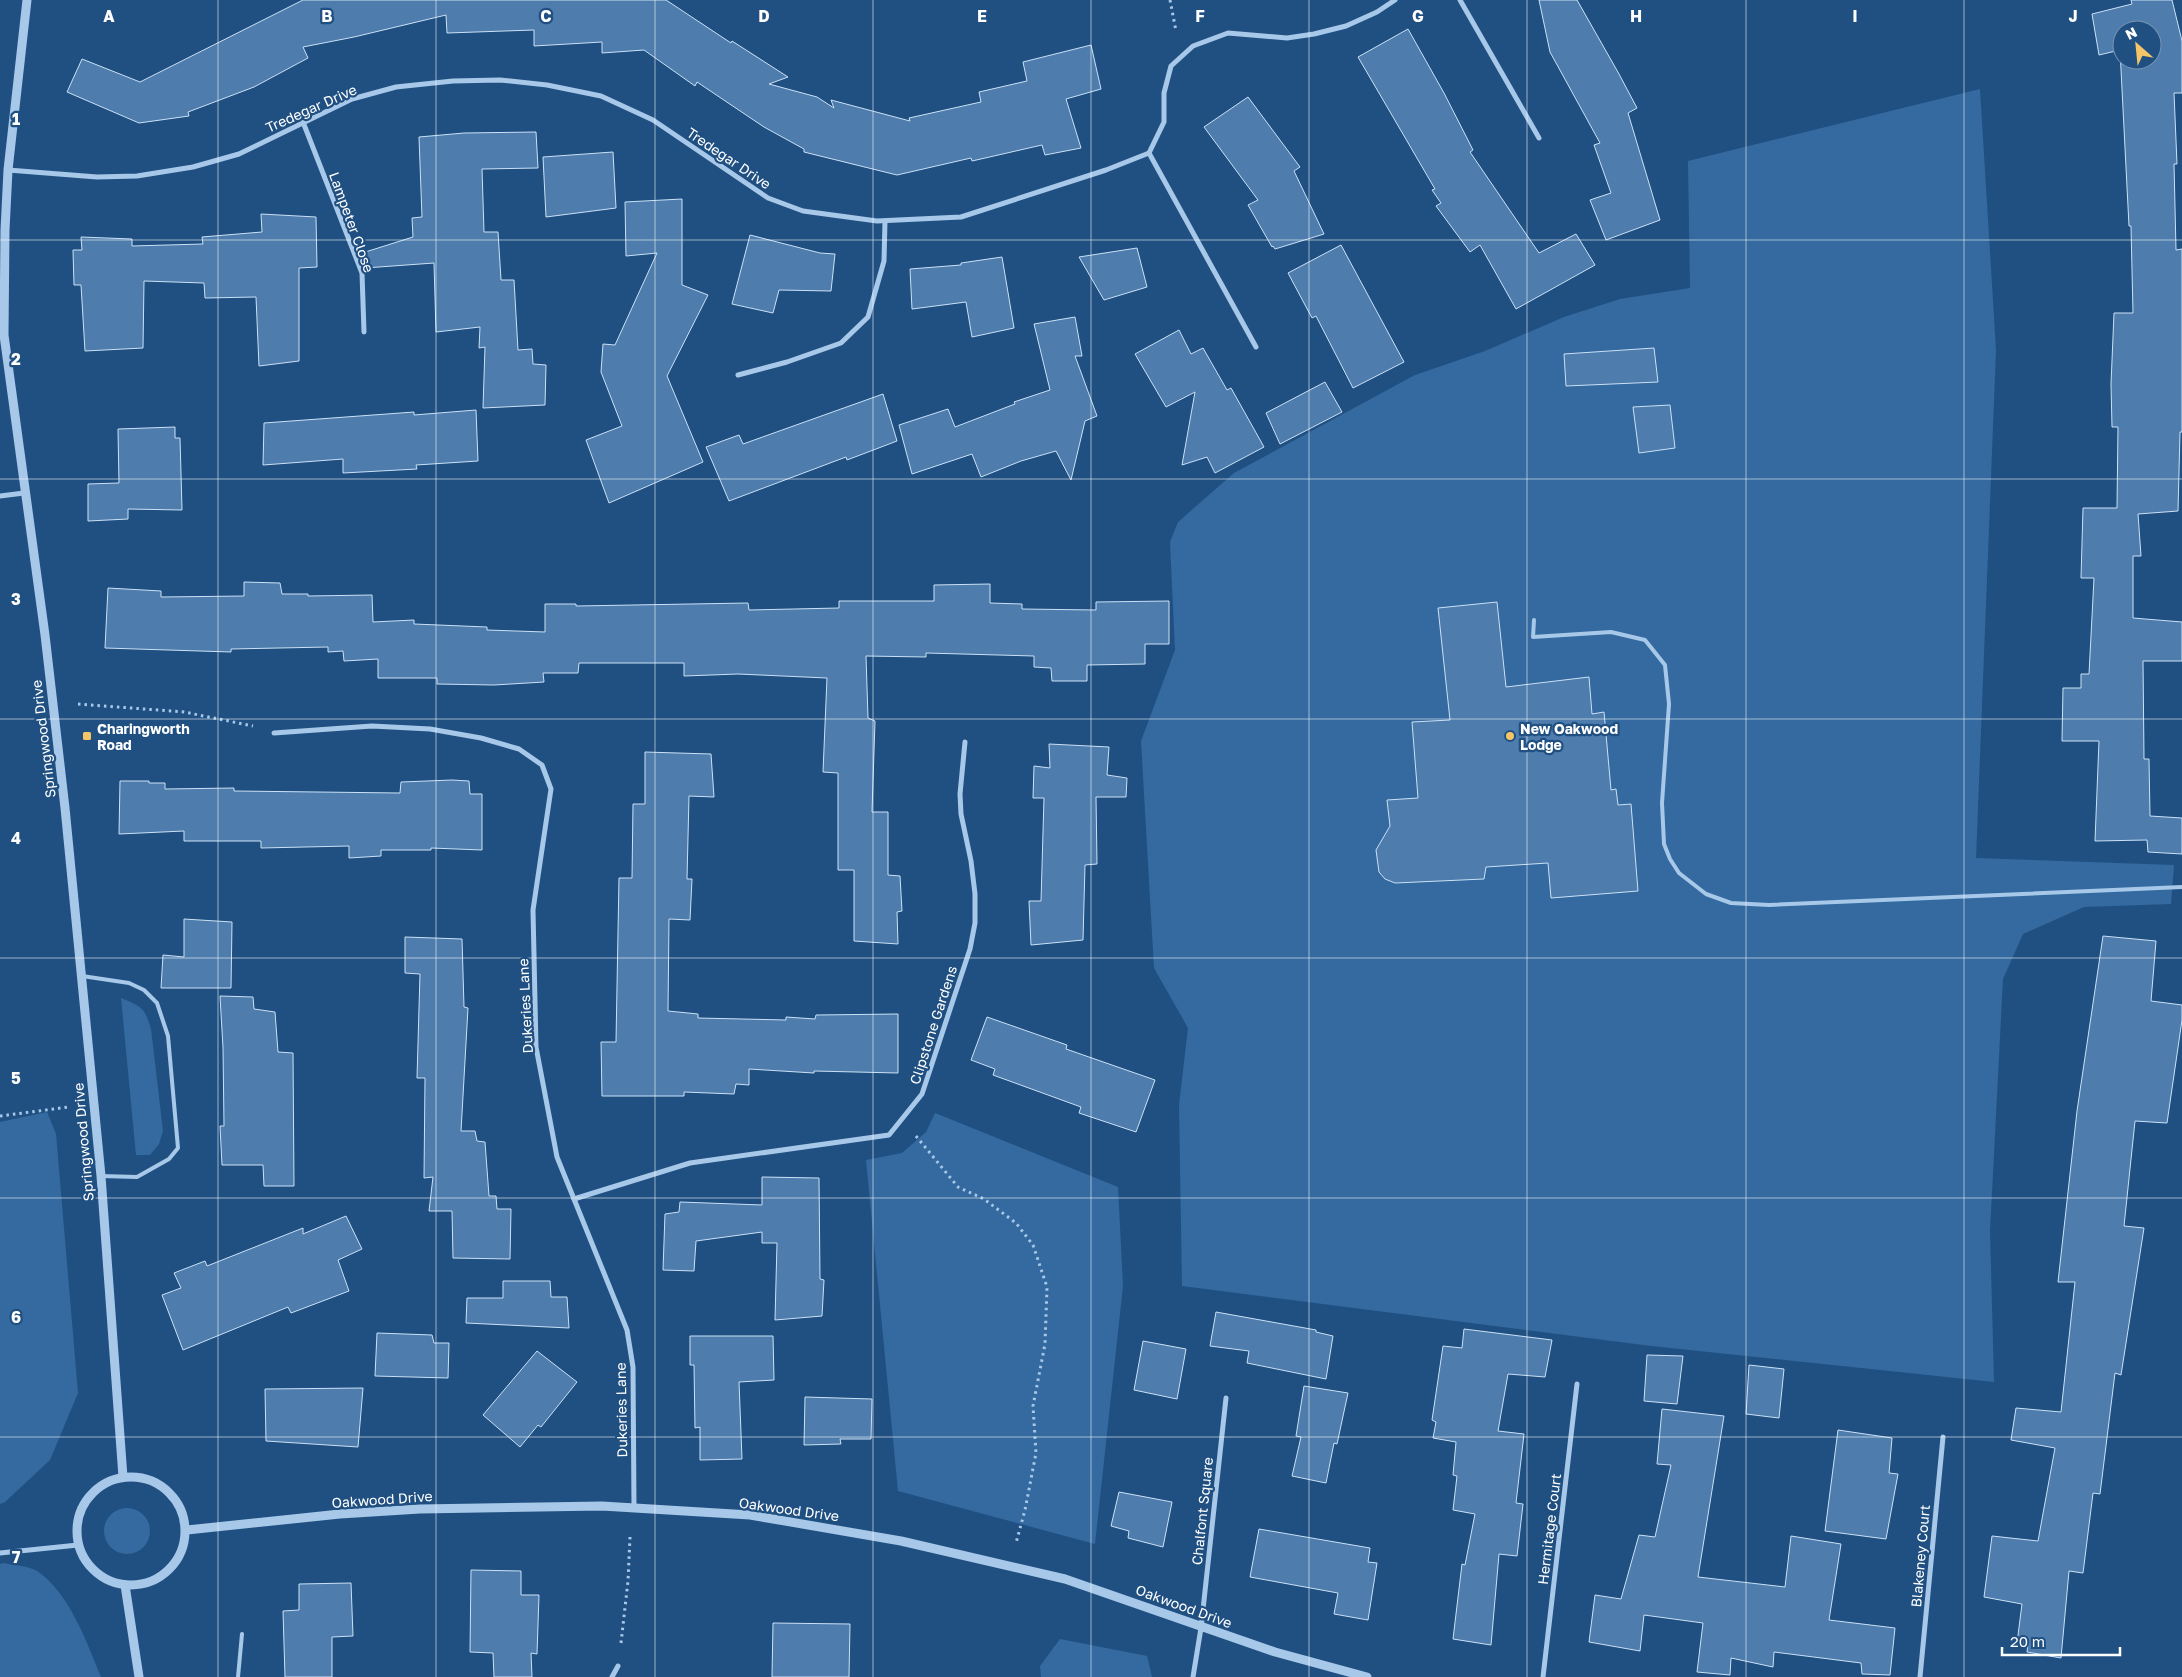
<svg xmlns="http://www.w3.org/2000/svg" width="2182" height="1677" viewBox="0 0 2182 1677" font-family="'Golos Text',sans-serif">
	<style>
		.green { fill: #346aa0 }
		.building { fill: #4d7cad; stroke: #cbe1f6; fill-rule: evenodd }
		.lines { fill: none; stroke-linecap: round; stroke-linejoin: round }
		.path { stroke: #a7c8e8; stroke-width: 3; stroke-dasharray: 2.5 4; stroke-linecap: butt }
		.service { stroke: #a7c8e8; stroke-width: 4 }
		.minor { stroke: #a7c8e8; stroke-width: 5 }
		.tertiary { stroke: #a7c8e8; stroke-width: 9 }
		.grid { fill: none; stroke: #fff; stroke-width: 1; stroke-opacity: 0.55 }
		.poi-dot { fill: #f6c568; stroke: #205082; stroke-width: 2 }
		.labels { text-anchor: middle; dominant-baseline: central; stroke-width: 4.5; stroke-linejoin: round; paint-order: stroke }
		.street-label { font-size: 14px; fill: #fff; stroke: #205082 }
		.poi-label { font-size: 14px; font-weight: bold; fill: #fff; stroke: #205082; text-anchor: start }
		.grid-label { font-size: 16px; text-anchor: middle; font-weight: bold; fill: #fff; stroke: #205082; stroke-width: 4.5; stroke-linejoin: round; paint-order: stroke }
	</style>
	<rect width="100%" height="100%" fill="#205082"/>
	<!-- green -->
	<g class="green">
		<path d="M1980,89L1996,350L1976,858L2174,865L2171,904L2084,907L2023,934L2003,979L1990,1231L1994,1382L1651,1346L1182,1286L1179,1105L1188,1028L1154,968L1141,741L1175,650L1170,542L1178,522L1234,473L1415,375L1485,351L1564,317L1620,299L1690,288L1688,161Z"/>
		<path d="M121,998C141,1006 145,1008 151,1029L163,1131L159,1144L150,1155H136Z"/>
		<path d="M47,1112L56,1134L78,1393L50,1460L5,1502L0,1504V1122Z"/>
		<path d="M935,1113L1118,1187L1123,1286L1095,1544L898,1491L866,1160L902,1153L926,1132Z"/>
		<circle cx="127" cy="1531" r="23"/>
		<path d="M3,1563C13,1565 29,1566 37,1571C69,1592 87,1643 101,1677H0V1564Z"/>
		<path d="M1060,1639L1147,1656L1152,1677H1041L1040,1666Z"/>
	</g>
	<!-- building -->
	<g class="building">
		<path d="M303,0H666L731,43L732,41L788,77L769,84L817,97L834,108L831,100L910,121L909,118L981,102L979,92L1027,81L1023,62L1091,45L1101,89L1066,99L1081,148L1045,155L1042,145L972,161L971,158L897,175L804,152V149L764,127L697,82L695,86L644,50L602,53V42L534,46V30L447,33L446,15L354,37L303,47L308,58L254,87L188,112L189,116L139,123L67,92L82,59L140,82Z"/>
		<path d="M1539,0H1577L1619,74L1637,108L1628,113L1660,220L1606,240L1590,200L1611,193L1594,145L1600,143L1550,52Z"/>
		<path d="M2131,0H2172L2182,41V93H2174L2177,164H2174L2176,250L2182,249V432H2180L2178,511L2138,514L2141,556H2133V618L2182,622V661H2143L2144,759H2149L2150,816L2182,818V854L2148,852L2147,840L2095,841L2099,741H2062L2063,688H2081V674H2089L2094,578H2081L2083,508H2117L2118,427H2112L2111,384L2114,313H2133L2131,226H2129L2120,50L2099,55L2092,14L2132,4ZM2122,30H2152V60H2122Z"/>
		<path d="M1408,29L1444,93L1473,150L1470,152L1539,253L1576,234L1595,265L1516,309L1480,245L1470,252L1436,206L1441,203L1432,190L1435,189L1358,57Z"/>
		<path d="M1248,97L1300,167L1294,171L1324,234L1275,249L1273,246L1272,247L1248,205L1258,200L1204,127Z"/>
		<path d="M536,132L538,168L482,169L484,232H498L501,280H514L518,350L532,349L533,364L546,365L545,405L483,408L485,347L479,348L480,327L436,332L434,263L365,268L359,254L413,237L412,218L422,217L419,137L464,133Z"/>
		<path d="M613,152L616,208L546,217L543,157Z"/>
		<path d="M682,199V285L708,295L667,376L703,462L609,503L586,440L622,426L601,372L603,344L615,345L657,253L626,256L625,202Z"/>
		<path d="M261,214L316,217L317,267L299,268V361L259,366L256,297L205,298L204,283L144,281L143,348L85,351L81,285H74L73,250H82L81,237L132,239V246L203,244L202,237L262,232Z"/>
		<path d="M750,235L820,253L835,254L831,291L779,290L773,313L732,304Z"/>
		<path d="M1341,245L1404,362L1353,388L1316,316L1312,318L1288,273Z"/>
		<path d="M1137,248L1147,287L1104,300L1079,257Z"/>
		<path d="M1002,257L1014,328L972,337L966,302L912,309L910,269L961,265V263Z"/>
		<path d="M1075,317L1082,356H1075L1097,416L1085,421L1071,480L1056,451L1021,461L981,477L972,454L912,474L899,425L948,409L955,427L1015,404L1014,402L1050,390L1034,324Z"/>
		<path d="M1179,330L1191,354L1203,348L1227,390L1231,388L1264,447L1215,473L1207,457L1182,465L1195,392L1166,407L1135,354Z"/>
		<path d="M1654,348L1658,382L1566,386L1564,354Z"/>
		<path d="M1325,382L1342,412L1280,444L1266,413Z"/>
		<path d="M883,394L897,441L847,460L846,457L729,501L706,447L739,435L743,444Z"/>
		<path d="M1670,405L1675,448L1639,453L1633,407Z"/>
		<path d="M476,410L478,461L416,465L417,469L343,473V459L263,465L264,423L414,412V415Z"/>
		<path d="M175,427V438H180L182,510L128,509V519L88,521V484L119,483L118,429Z"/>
		<path d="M244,582L280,583L282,594H308V596L372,595L373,622L414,620V624L487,627V630L545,632V604H576V606L748,603L749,610L839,608V601H934V585L990,584V603L1022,604V609L1096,610V602L1169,601V644H1145V664L1087,665V681H1052L1051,668L1034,667V656L926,653V657L866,656L868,718L875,721L872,812H888V875L900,876L902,911L897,912L898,944L854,941V870H838V773L823,772L827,678L738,674L684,676V663H579L578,673H543L544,682L494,685L437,684V678H378V659L344,661L343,651L328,652V647L231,649V652L105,648L108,588L161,591V597L244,596Z"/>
		<path d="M1497,602L1506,687L1589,677L1592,714L1604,712L1611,790L1616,789L1618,805L1631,804L1638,891L1551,898L1548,863L1486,867L1484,879L1395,883L1385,879L1379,872L1376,850L1390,826L1387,800L1418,798L1412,722L1450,720L1438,608Z"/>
		<path d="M1049,744L1109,747L1107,775L1127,778L1126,797H1096L1097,864L1085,865L1083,940L1031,945L1029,901H1041L1044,798H1033L1034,766L1050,768Z"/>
		<path d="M645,752L711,754L714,797L689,796L687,879H692L690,920L669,919L668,1011L698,1014V1018L786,1020V1017L815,1019L816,1015L898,1014V1073L814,1071V1073L749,1069V1085L736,1084L734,1094L684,1092V1096H602L601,1042H616L619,878H632L633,804H645Z"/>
		<path d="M452,780L469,781L470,794H482V850L431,848V850H381V856L349,858V846L261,848V841H184V831L119,834L120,781H149V783H165V789L234,788V791L400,793L401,782Z"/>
		<path d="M184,919L232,922L231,988H161L163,955L184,957Z"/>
		<path d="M2103,936L2156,941L2151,1001L2182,1005V1020L2167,1123L2135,1121L2124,1226L2144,1228L2121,1375L2115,1373L2100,1494L2093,1493L2083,1573L2069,1571L2061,1658L2027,1652L2028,1644L2017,1643L2022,1604L1984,1597L1992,1536L2038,1541L2055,1448L2011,1440L2016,1408L2061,1412L2075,1282H2058L2077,1111Z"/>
		<path d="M405,937L462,939L464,1007L468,1008L461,1131H475L477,1141L485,1142L489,1196H496L497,1209H511L510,1259L453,1258L452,1211H429L433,1177L424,1178L425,1078H417L420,974L405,973Z"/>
		<path d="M220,996L253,997L254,1009L275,1012L278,1052L293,1053L294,1186H264L263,1165H222L220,1126H224L223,1048Z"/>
		<path d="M987,1017L1067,1045L1066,1049L1155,1080L1136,1132L1079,1113L1081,1107L993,1075L995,1069L971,1060Z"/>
		<path d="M762,1177L819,1178L820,1279L824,1280L822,1316L775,1320L777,1243H762V1232L696,1241L694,1271L663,1270L665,1214L679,1212L680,1202L762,1205Z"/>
		<path d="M346,1216L362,1249L338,1260L349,1291L291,1313L288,1307L183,1350L162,1295L181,1288L174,1273L205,1261L207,1266L303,1228V1234Z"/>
		<path d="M503,1281H550L551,1297H567L569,1328L466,1323L467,1298H503Z"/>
		<path d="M1216,1312L1316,1330V1332L1333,1336L1326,1379L1247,1363L1249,1351L1210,1346Z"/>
		<path d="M1464,1329L1552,1340L1545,1377L1508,1374L1498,1431L1524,1434L1516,1503L1523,1504L1517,1556L1499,1554L1491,1645L1453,1639L1462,1564L1465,1565L1475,1514L1453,1510L1457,1476L1453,1475L1456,1442L1433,1438L1436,1422L1432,1420L1443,1346L1462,1348Z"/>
		<path d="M377,1333L432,1335L434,1343H449L448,1378L375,1376Z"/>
		<path d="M690,1336H773L774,1380L739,1382L742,1459L700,1460V1427L695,1428L694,1365H690Z"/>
		<path d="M1143,1341L1186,1349L1177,1399L1134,1390Z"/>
		<path d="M537,1351L577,1382L541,1427L538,1425L520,1447L483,1415Z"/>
		<path d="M1647,1355L1683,1356L1677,1404L1644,1401Z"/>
		<path d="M1749,1365L1784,1369L1779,1418L1746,1414Z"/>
		<path d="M1304,1386L1348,1393L1337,1444L1334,1443L1326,1483L1292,1476L1301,1437L1296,1436Z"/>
		<path d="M363,1388L358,1447L266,1441L265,1389Z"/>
		<path d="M805,1397L872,1399L871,1439H840L841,1444L804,1445Z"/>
		<path d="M1662,1409L1724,1416L1698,1577L1785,1587L1791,1536L1841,1544L1829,1620L1895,1628L1890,1675L1862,1674L1861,1663L1774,1652L1773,1667L1731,1658L1730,1675L1697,1672L1703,1623L1644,1615L1640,1651L1589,1642L1595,1595L1621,1599L1639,1535L1655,1537L1671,1465L1657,1464Z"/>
		<path d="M1838,1430L1892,1438L1889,1473L1898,1474L1886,1539L1825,1531Z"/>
		<path d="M1119,1492L1172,1502L1163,1547L1128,1538L1129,1531L1111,1526Z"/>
		<path d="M1259,1529L1370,1548L1368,1562L1377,1563L1368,1620L1334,1614L1338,1593L1250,1577Z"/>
		<path d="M471,1570L521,1571V1595H539L537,1654L531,1653L532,1677H494L493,1653L470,1652Z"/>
		<path d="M351,1583L353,1636L332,1637V1677H285L283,1611L299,1610V1584Z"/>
		<path d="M773,1623L850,1624L849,1677H772Z"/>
	</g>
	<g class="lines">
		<!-- path -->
		<g class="path">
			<path d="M1170,0L1176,31"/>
			<path d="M78,704L184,712L253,726"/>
			<path d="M0,1116L69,1107"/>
			<path d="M916,1136L958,1187L984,1199L1016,1223L1033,1245L1047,1287L1045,1344L1033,1406L1036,1453L1025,1510L1016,1543"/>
			<path d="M621,1643L628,1581L630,1537"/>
		</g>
		<!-- service -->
		<g class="service">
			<path d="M1534,620L1533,637L1611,632L1645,640L1665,665L1669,704L1662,803L1664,844L1670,859L1679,873L1706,894L1731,903L1769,905L2182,887"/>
			<path d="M82,976L129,983L144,990L157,1003L168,1036L178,1148L169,1159L137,1177L101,1176"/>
			<path d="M238,1677L242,1634"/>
		</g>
		<!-- minor -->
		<g class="minor">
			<path d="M1460,0L1539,138"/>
			<path d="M303,122L362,273L364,332"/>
			<path d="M1149,153L1256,347"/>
			<path d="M8,170L97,177L137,176L193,167L239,154L352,99L396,87L453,81L500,80L547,85L601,96L653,120L768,198L803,211L877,221L961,217L1106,170L1149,153L1164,122V93L1171,66L1193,46L1228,33L1287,38L1314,34L1346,26L1377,12L1395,0"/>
			<path d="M738,375L787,362L841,343L868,317L884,261L885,221"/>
			<path d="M0,496L24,493"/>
			<path d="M274,733L372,726L430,729L481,738L519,749L542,765L551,789L533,910L536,1047L557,1157L627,1330L633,1367L634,1508"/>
			<path d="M574,1199L690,1163L889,1135L922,1094L970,949L975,923V894L971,861L961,814L960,794L965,742"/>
			<path d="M0,1553L78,1545"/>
			<path d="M612,1677L618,1666"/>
			<path d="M1193,1677L1201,1628L1226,1398"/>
			<path d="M1543,1677L1577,1384"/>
			<path d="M1920,1677L1943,1437"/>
		</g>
		<!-- tertiary -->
		<g class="tertiary">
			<path d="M27,0L8,170L5,230L4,335L45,635L65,808L101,1176L123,1477"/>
			<circle cx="131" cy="1531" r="54"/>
			<path d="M187,1530L340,1514L420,1509L602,1506L750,1515L901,1541L1065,1579L1275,1652L1367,1677"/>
			<path d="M125,1585L139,1677"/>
		</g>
	</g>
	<!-- grid -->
	<path class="grid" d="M218,0V1677M436,0V1677M655,0V1677M873,0V1677M1091,0V1677M1309,0V1677M1527,0V1677M1746,0V1677M1964,0V1677M0,240H2182M0,479H2182M0,719H2182M0,958H2182M0,1198H2182M0,1437H2182"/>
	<!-- markers -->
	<g class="poi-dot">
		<rect x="82" y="731" width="10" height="10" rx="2.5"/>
		<circle cx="1510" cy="736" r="5"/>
	</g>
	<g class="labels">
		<!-- street labels -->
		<g class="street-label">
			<text transform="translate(311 108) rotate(-24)">Tredegar Drive</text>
			<text transform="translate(729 158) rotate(34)">Tredegar Drive</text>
			<text transform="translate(352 222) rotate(70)">Lampeter Close</text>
			<text transform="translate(43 739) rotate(-97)">Springwood Drive</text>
			<text transform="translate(525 1006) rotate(-93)">Dukeries Lane</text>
			<text transform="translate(933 1025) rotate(-72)">Clipstone Gardens</text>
			<text transform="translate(83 1142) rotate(-95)">Springwood Drive</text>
			<text transform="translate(621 1410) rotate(-91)">Dukeries Lane</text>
			<text transform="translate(382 1499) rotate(-4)">Oakwood Drive</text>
			<text transform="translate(789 1509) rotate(8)">Oakwood Drive</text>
			<text transform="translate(1202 1511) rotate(-84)">Chalfont Square</text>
			<text transform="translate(1549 1529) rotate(-83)">Hermitage Court</text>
			<text transform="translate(1920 1556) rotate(-85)">Blakeney Court</text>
			<text transform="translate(1184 1606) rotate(20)">Oakwood Drive</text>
		</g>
		<!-- poi labels -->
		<g class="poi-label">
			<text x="97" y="728">Charingworth<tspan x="97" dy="16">Road</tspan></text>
			<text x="1520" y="728">New Oakwood<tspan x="1520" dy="16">Lodge</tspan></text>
		</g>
	</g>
	<g class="grid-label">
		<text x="109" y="22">A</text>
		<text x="327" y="22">B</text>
		<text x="546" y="22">C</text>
		<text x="764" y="22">D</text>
		<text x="982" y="22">E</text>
		<text x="1200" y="22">F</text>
		<text x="1418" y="22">G</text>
		<text x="1636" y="22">H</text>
		<text x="1855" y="22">I</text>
		<text x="2073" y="22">J</text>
		<text x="16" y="125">1</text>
		<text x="16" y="365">2</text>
		<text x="16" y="605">3</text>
		<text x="16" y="844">4</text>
		<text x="16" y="1084">5</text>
		<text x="16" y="1323">6</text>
		<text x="16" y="1563">7</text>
	</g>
	<!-- north arrow -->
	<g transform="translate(2137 45) rotate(333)"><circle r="24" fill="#205082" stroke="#7996b4"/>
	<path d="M0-4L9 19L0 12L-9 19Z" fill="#f6c568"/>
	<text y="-8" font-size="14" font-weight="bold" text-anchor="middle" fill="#ffffff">N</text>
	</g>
	<!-- scale -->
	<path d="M2002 1647v8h118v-8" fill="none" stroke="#ffffff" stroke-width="2.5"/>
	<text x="2010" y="1647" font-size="15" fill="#ffffff" stroke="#205082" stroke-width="4" paint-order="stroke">20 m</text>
</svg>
